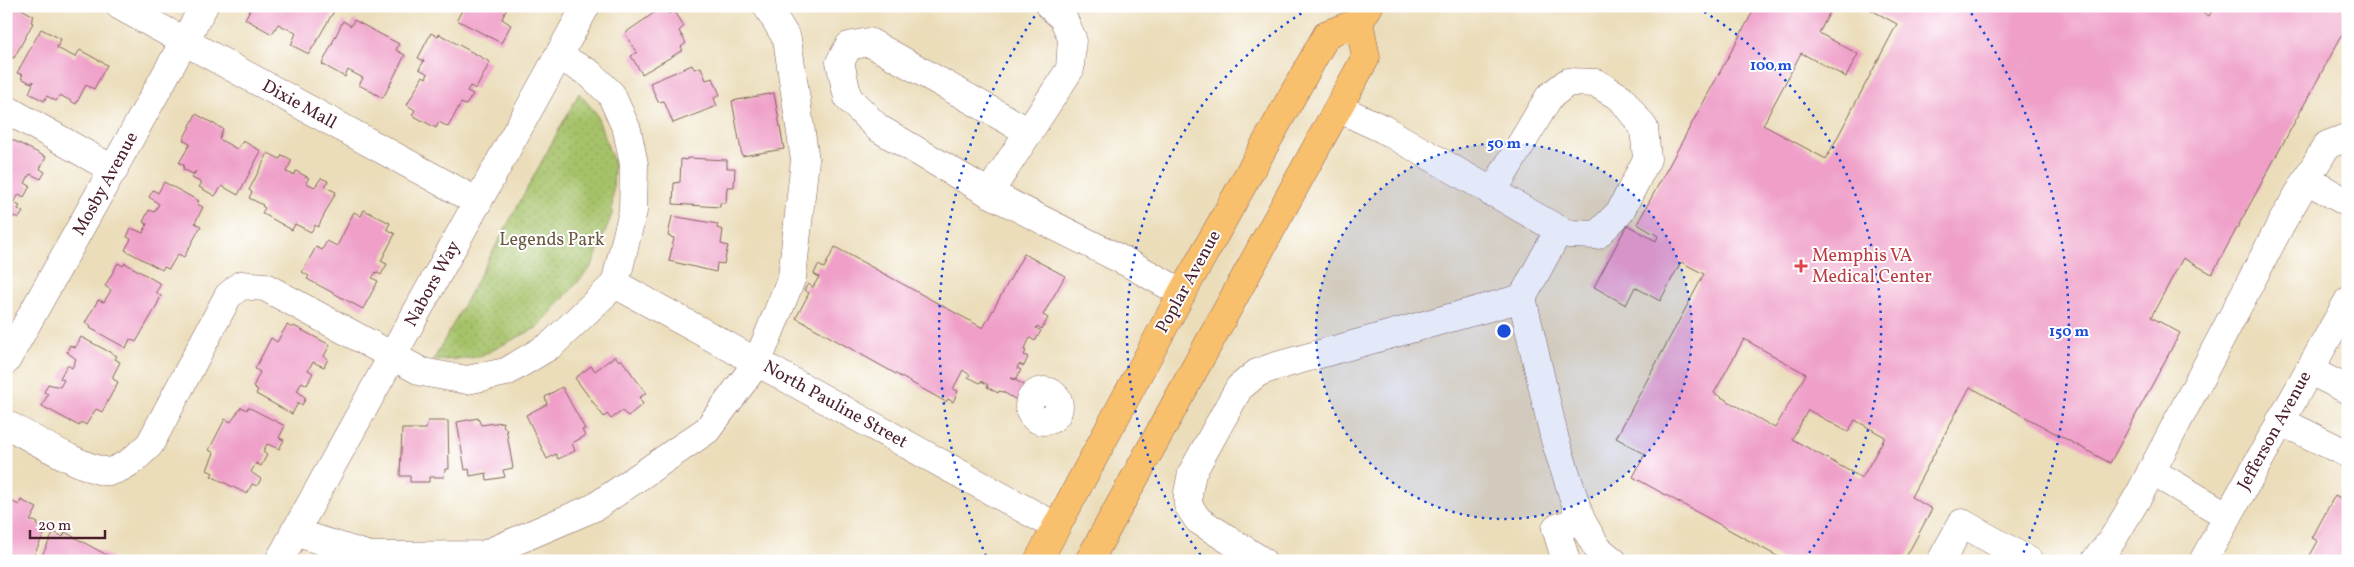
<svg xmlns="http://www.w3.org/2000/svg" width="2354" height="567" viewBox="0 0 2354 567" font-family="Vollkorn,serif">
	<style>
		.green { fill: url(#green-dots); stroke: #78704a }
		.building { fill: #ef9fc8; fill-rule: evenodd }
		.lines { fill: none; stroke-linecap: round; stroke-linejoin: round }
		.minor-casing { stroke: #82625d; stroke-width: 29 }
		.major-casing { stroke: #82625d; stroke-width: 29 }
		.minor { stroke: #fff; stroke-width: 28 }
		.major { stroke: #f8bf6c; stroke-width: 28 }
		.ring { fill: none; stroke: #1d4ed8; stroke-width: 2.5; stroke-dasharray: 2.5 5 }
		.health-dot { fill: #e0444e; stroke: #fff; stroke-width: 2 }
		.labels { text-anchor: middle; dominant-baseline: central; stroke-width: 4; stroke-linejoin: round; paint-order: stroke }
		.street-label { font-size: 18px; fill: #4a1f2b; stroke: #fff }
		.park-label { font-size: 18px; fill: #6a5841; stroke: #fff }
		.health-label { font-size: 18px; fill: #be3a42; stroke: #fff; text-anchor: start }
		.centre { fill: #1d4ed8; stroke: #fff; stroke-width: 2.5 }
		.ring-label { font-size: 15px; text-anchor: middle; font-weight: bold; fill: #1d4ed8; stroke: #fff; stroke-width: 4; stroke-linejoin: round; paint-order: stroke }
	</style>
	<defs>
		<pattern id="green-dots" width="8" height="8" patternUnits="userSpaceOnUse" patternTransform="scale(1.25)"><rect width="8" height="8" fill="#a6c269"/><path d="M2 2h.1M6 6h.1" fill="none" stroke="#90a65b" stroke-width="1.8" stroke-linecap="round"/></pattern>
	</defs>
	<rect width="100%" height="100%" fill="#fff"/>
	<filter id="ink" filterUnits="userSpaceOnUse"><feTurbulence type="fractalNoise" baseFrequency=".02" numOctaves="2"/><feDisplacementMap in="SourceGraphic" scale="10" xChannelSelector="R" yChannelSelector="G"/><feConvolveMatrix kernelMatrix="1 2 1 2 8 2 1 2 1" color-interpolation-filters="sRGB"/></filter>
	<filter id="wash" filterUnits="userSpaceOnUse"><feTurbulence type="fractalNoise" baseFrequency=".0096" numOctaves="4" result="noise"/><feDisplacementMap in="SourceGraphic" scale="20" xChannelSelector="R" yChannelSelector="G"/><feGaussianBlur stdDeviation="1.12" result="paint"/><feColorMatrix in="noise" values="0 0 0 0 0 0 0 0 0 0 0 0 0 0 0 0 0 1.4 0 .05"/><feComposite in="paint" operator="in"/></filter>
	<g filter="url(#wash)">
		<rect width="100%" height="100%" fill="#ebddba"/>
		<!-- green -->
		<path class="green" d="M579,93L596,113L614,164L612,214L592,266L538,327L479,357L433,361Z"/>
		<g id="blocks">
			<!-- building -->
			<g class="building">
				<path d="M10,6H16L34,16L31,22L33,23L14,58L6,55V9Z"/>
				<path d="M252,6H325L334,11L309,54L291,45L296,33L278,24L272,34L245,19Z"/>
				<path d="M464,6H508L502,19L511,25L501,43L457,20Z"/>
				<path d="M664,6L669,14L674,10L684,26L679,31L686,43L681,47L683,50L642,74L631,56L637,52L625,33Z"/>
				<path d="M1756,6H1833L1819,33L1858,54L1846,77L1801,53L1763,125L1826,159L1897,24L1864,6H2191L2209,16L2214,6H2348V24L2212,274L2183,258L2151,317L2180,333L2110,463L1970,387L1911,497L1932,509L1904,561H1786L1633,477L1645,454L1616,438L1704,274L1681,262L1660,301L1635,287L1626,305L1594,287L1627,225L1656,241L1658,236L1637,224ZM1744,339L1806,374L1775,428L1714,393ZM1808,410L1848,432L1855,420L1885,437L1862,478L1792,439Z"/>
				<path d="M354,20L399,44L396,50L405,55L383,98L359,85L363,78L348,70L345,77L322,64L343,21L351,26Z"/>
				<path d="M41,29L61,39L57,48L75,57L80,50L107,65L94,89L86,85L76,104L60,95L56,101L47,96L44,101L29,93L34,81L31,83L21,78L23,75L17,73Z"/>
				<path d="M431,33L438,37L439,34L490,62L476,89L470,86L467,91L473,94L466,105L461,103L448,127L439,122L436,128L412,115L415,110L407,105L423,76L426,78L428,74L419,69L424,61L418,58Z"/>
				<path d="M692,65L694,69L701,67L706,80L713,78L720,95L714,98L717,106L673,123L664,101L658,102L650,83Z"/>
				<path d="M774,93L784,149L742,156L732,101Z"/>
				<path d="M196,114L223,129L219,139L237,149L243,141L261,151L238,195L222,186L215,196L199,187L202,183L192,178L196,171L193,174L183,169L184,165L179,163L190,144L183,140Z"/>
				<path d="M6,139L9,141L11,139L46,157L40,169L45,172L41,179L30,174L25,183L30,186L24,197L19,194L14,203L20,206L18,209L23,212L19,218L14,216L9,226L6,225Z"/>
				<path d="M268,153L280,159L282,155L292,160L286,172L294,175L296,171L309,178L306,183L315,187L321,178L328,181L325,187L336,192L318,227L315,225L311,232L295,224L292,230L262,213L265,208L262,206L263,205L249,198L252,192L249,190Z"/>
				<path d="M687,158L727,160V168H735L734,187H727L726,203H720V207L673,204L674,183L680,182L681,159L687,160Z"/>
				<path d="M164,182L199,201L197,204L203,207L195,223L201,226L184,257L178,254L169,269L164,267L162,270L125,250L131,239L127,237L131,228L143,233L147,224L143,222L149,210L154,212L159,204L149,197L153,190L158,193Z"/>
				<path d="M364,210L390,223L387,229L395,234L381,261L387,264L381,275L376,272L372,278L378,281L363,309L307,279L309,276L302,272L316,247L322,250L327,241L337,246L354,212L361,216Z"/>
				<path d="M672,216L718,224L717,228L723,230L721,244L728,246L724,264L717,263L716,272L669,261L674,238L668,236Z"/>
				<path d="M835,247L983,328L1024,254L1065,276L1043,315L1048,318L1042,329L1037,326L1036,328L1041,331L1035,341L1030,338L1024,350L1026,351L1024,355L1028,357L1024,366L1019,364L1017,368L1021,370L1016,379L1011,378L1044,395L1035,411L1003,392L999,391L998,393L987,387L988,385L981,381L980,383L968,377L970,375L963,370L953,389L958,391L953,402L948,399L946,402L796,318L809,293L804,290L808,284L813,287L819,277L814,274L818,265L824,268Z"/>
				<path d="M118,263L123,266L125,263L161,284L156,292L161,296L155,309L136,342L130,339L126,348L90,328L91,326L85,323L98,300L104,302L111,290L105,286Z"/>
				<path d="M287,325L292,328L294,326L330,345L324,356L328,359L324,367L313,362L308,370L313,373L307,385L302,382L297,391L306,398L302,405L298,403L292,414L256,394L258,390L253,387L260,372L255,369L271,338L277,342Z"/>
				<path d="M81,337L117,356L115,359L120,362L113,376V379L118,382L102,412L96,409L86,425L81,422L79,426L42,406L48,394L44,392L48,384L60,387L64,380L60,378L67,365L72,368L76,359L67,352L70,345L75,348Z"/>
				<path d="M615,356L619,361L621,359L646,393L639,398L643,404L628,416L622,411L611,419L607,414L604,417L575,378L591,366L595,371Z"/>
				<path d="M562,387L585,429L582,430L585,436L572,443L575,451L558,459L556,454L547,459L526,415L547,404L545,397Z"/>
				<path d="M241,407L247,410L248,407L285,426L279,438L284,440L279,449L267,444L263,452L267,455L261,466L256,463L251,472L261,479L257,486L252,484L247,494L211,476L213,473L207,470L214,453L209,450L225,419L231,422Z"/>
				<path d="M478,418L481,425L503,422L504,428H506L513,468L503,470L505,477L487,480L486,473L470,476L469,469L465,470L457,422Z"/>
				<path d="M428,421H448L449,469H445L444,477H429V482H410V476H400L402,429H426Z"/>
				<path d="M2335,495L2348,502V561H2307L2318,541L2312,538Z"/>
				<path d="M9,500L19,505L21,500L37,508L30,521H34L38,523L37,525L46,530L31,561H6L8,555L6,505Z"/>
				<path d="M54,532L63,537L65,532L112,558L111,561H39Z"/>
			</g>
		</g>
	</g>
	<g filter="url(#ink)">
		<use href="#blocks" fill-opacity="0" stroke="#82625d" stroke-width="1"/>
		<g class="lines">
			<defs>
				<g id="minor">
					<path d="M120,6L478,202"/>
					<path d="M1050,6L1063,18L1072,38L1070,69L989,193L1130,264L1182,293"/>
					<path d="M1338,108L1383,129L1559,230L1568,234L1597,235L1620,212L1647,159L1644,128L1621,98L1596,83L1568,82L1549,97L1492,193"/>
					<path d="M6,109L114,170"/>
					<path d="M2307,180L2348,203"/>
					<path d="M989,193L878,128L848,98L840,62L849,46L869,42L1029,132"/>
					<path d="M615,284L1055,526"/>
					<path d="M1522,298L1555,440L1581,520L1597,548L1613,561"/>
					<path d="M6,361L204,6"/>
					<path d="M2309,370L2348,390"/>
					<circle cx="1044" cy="406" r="15"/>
					<path d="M2280,421L2348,454"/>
					<path d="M6,424C25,434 96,477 112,471C128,466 139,455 150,444L228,296L241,285L265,287L422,372L467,380L506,372L551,345L615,284L633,211L634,164L627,130L611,94L589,73L558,56"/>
					<path d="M2151,471L2228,516"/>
					<path d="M294,532L370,556L483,555L595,507L707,430L757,363L792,277L805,160L787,39L767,6"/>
					<path d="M279,561L586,6"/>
					<path d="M1262,561L1198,520L1188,505V493L1192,473L1239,388L1257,373L1273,367L1522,298L1559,230"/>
					<path d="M1566,561L1556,528L1581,520"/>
					<path d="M1941,561L1962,523L2029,561"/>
					<path d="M2095,561L2112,540L2139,495L2282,222L2327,145L2348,137"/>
					<path d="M2203,561L2348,301"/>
				</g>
				<g id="major">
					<path d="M1038,561L1182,293L1327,34L1359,22L1369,6"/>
					<path d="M1089,561L1366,57L1359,22"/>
				</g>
			</defs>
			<!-- minor casing -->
			<use href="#minor" class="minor-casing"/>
			<!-- major casing -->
			<use href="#major" class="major-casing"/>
			<!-- minor -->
			<use href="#minor" class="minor"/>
			<!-- major -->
			<use href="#major" class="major"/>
		</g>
	</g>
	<!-- distance rings -->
	<circle cx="1504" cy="331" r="188" fill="#1d4ed8" fill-opacity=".12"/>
	<g class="ring">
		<circle cx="1504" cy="331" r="188"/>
		<path d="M1205 561A377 377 0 0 1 1310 8M1698 8A377 377 0 0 1 1803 561"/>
		<path d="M986 556A565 565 0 0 1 1041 7M1967 7A565 565 0 0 1 2022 556"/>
	</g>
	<!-- markers -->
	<path class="health-dot" d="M1798.5 258.5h5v5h5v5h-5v5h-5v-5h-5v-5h5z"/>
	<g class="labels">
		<!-- street labels -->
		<g class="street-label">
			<text transform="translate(299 105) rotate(29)">Dixie Mall</text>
			<text transform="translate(106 184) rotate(-61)">Mosby Avenue</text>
			<text transform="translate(1189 282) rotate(-61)">Poplar Avenue</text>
			<text transform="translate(433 284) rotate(-61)">Nabors Way</text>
			<text transform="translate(835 405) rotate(29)">North Pauline Street</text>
			<text transform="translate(2275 431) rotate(-61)">Jefferson Avenue</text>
		</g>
		<!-- park labels -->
		<g class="park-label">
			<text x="552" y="240">Legends Park</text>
		</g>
		<!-- health labels -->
		<g class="health-label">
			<text x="1812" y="256">Memphis VA<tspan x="1812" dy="21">Medical Center</tspan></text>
		</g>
	</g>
	<circle cx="1504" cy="331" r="8" class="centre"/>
	<g class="ring-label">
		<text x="1771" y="70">100 m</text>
		<text x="1504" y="148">50 m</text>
		<text x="2069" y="336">150 m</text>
	</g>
	<!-- margin -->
	<rect width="2354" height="567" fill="none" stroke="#fff" stroke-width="25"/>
	<!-- scale -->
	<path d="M30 530v8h75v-8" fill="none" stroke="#4a1f2b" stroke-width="2.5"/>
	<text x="38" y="530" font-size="15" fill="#4a1f2b" stroke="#ffffff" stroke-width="4" paint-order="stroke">20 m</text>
</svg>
